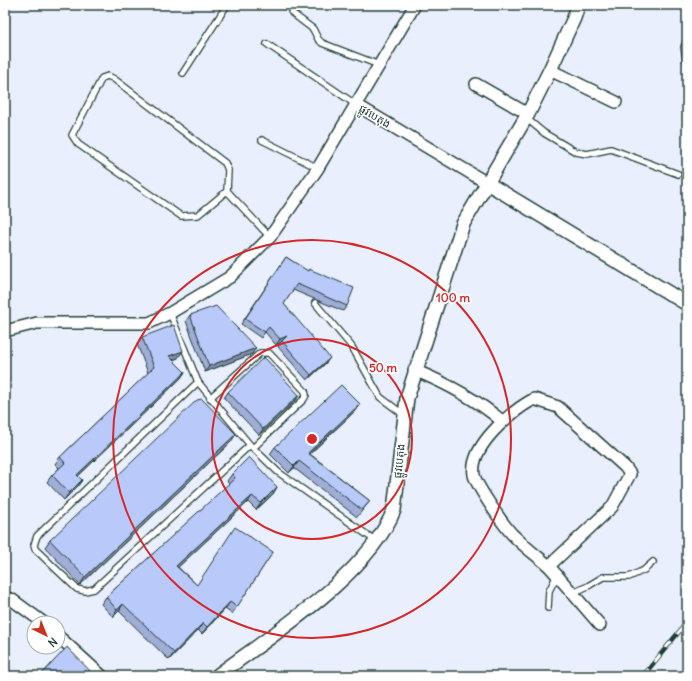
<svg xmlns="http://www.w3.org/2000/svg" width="692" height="681" viewBox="0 0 692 681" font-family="Delius,'Noto Sans Khmer',sans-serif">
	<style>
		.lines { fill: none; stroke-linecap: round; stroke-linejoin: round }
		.service-casing { stroke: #1f3d34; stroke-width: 8 }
		.minor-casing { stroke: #1f3d34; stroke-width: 14 }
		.tertiary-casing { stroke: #1f3d34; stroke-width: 16 }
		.service { stroke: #fff; stroke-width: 5.5 }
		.minor { stroke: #fff; stroke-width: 11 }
		.tertiary { stroke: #fff; stroke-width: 13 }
		.rail-casing { stroke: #1f3d34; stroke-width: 4.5 }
		.rail { stroke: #fff; stroke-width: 3; stroke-dasharray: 9; stroke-linecap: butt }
		.wall { fill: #9fadd7; stroke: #1f3d34 }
		.shaded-wall { fill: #828daf; stroke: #1f3d34 }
		.building { fill: #b9c9fa; stroke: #1f3d34 }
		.ring { fill: none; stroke: #d62828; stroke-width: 2 }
		.labels { text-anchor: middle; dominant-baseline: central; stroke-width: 3.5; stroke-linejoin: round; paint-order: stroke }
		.street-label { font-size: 11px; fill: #1f3d34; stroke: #fff }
		.centre { fill: #d62828; stroke: #fff; stroke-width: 2 }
		.ring-label { font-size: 12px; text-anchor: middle; font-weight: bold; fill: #d62828; stroke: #fff; stroke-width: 3.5; stroke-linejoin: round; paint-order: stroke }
	</style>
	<rect width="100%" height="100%" fill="#eaeffe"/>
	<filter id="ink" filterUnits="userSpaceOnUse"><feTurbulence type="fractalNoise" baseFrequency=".025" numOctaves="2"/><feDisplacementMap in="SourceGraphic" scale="8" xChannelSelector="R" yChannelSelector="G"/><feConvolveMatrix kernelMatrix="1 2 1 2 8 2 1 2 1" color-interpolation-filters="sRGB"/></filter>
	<g filter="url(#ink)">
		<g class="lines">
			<defs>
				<g id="service">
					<path d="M292,13L313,29L318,39L322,43L379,65"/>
					<path d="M687,40L684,47L687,63"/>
					<path d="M267,44L355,104"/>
					<path d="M183,73L227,5"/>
					<path d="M687,81V90"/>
					<path d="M526,118L544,133L576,152L587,154L611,149L678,174"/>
					<path d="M262,140L318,168"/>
					<path d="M227,191L198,215L181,216L78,144L72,135L102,78L108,76L114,79L225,163L228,170L227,191L270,237"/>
					<path d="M315,303L352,347L380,397L404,415"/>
					<path d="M170,313L198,382L250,445L278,472L376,541"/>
					<path d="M198,382L37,536L34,545L35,549L77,589L85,591L94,589L250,445"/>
					<path d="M210,398L260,353H269L305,391L306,395L304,399L253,448"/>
					<path d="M573,593L588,586L603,577H629L644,570L653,562"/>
					<path d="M548,608L549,591L557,575"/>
				</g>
				<g id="minor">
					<path d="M550,70L616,102"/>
					<path d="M476,84L528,114"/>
					<path d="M355,104L487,183"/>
					<path d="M5,331L37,323H149L170,313L230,277L270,237L318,168L415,5"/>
					<path d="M414,370C446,383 476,399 502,421"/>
					<path d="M534,399L558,407L625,467L630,474L612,507L549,566C537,556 525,547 514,536C505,528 476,485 474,475C469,446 512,411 534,399Z"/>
					<path d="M549,566L600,625"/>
					<path d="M11,599L44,623"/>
					<path d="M58,636L102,676"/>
				</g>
				<g id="tertiary">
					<path d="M487,183L687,304"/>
					<path d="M217,676C273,634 368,575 394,510L407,398L463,224L528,114L550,70L574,18L578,5"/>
				</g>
			</defs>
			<!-- service casing -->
			<use href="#service" class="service-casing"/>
			<!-- minor casing -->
			<use href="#minor" class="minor-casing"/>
			<!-- tertiary casing -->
			<use href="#tertiary" class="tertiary-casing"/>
			<!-- service -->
			<use href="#service" class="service"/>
			<!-- minor -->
			<use href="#minor" class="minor"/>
			<!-- tertiary -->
			<use href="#tertiary" class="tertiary"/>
			<defs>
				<path id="rail" d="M643,676L687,622"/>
			</defs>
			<!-- rail casing -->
			<use href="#rail" class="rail-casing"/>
			<!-- rail -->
			<use href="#rail" class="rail"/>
		</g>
		<!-- wall -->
		<g class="wall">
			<path d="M286,257L307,271L309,269L347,306L343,311L293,290L284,304L326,363L307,380L278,347L280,343L276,345L265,332L261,338L241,324Z"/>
			<path d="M190,315L252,354L205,372L186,321Z"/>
			<path d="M142,337L178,358L173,360L185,372L180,379L78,476L82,480L77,487L64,500L47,482L52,475L59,468L55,464L60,457L148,373L137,344Z"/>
			<path d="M228,392L299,395L296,400L259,435L224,398Z"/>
			<path d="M355,411L310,454L370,501L357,517L294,468L289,473L270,454L275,447Z"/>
			<path d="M231,442L80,585L45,547L50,540Z"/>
			<path d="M232,474L277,487L273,494L256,510L248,502L178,567L197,585L273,552L232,614L225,609L202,634L198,630L169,660L119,611L113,617L101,604L106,597L229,484L227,481Z"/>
		</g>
		<!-- shaded-wall -->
		<g class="shaded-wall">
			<path d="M287,336L280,343L276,345L280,339Z"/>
			<path d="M256,348L252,354L205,372L209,366Z"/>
			<path d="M183,351L178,358L164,363L169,356Z"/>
			<path d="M330,358L326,363L307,380L311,375Z"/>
			<path d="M185,372L180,379L72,482L77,475Z"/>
			<path d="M299,395L296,400L259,435L263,429Z"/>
			<path d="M360,404L355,411L304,459L308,453Z"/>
			<path d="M236,434L231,442L80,585L85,577Z"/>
			<path d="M299,461L294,468L289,473L294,466Z"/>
			<path d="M82,480L77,487L64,500L69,493Z"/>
			<path d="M277,487L273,494L256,510L261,503Z"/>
			<path d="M252,496L248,502L172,573L176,566Z"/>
			<path d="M230,602L225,609L202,634L207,627Z"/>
			<path d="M123,604L119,611L113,617L117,610Z"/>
			<path d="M203,623L198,630L169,660L174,653Z"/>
		</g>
		<!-- building -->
		<g class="building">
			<path d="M286,257L308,271L309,269L354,288L347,306L297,284L284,304L330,358L311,375L282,341L287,336L280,339L269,327L265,332L245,319Z"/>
			<path d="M216,306L256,348L209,366L190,315Z"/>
			<path d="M174,325L183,351L169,356L185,372L77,475L82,480L69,493L52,475L65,463L60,457L154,367L142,337Z"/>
			<path d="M264,357L299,395L263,429L228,392Z"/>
			<path d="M341,385L360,404L308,453L370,501L362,510L299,461L294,466L275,447Z"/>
			<path d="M202,399L236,434L85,577L50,540L197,400Z"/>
			<path d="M249,457L277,487L261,503L252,496L176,566L197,585L235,527L273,552L237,607L230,602L207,627L203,623L174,653L123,604L117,610L106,597L235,478L232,474Z"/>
			<path d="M67,647L95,676H40Z"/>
		</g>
	</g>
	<!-- distance rings -->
	<g class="ring">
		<circle cx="312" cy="439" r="100"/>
		<circle cx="312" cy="439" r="199"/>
	</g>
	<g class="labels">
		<!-- street labels -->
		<g class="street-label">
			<text transform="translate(375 116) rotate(31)">ផ្លូវបេតុង</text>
			<text transform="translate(399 461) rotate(-84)">ផ្លូវបេតុង</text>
		</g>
	</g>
	<circle cx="312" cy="439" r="6" class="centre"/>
	<g class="ring-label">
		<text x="453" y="302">100 m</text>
		<text x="383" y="372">50 m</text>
	</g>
	<!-- margin -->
	<rect width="692" height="681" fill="none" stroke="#fff" stroke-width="20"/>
	<rect x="10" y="10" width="672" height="661" fill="none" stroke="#1f3d34" stroke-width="1.5" filter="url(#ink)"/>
	<!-- north arrow -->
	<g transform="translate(46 635) rotate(137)"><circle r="19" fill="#ffffff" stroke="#a5b1ae"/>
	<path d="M0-3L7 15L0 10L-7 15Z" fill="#c8321e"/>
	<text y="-6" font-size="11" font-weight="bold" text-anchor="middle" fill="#1f3d34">N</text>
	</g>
</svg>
